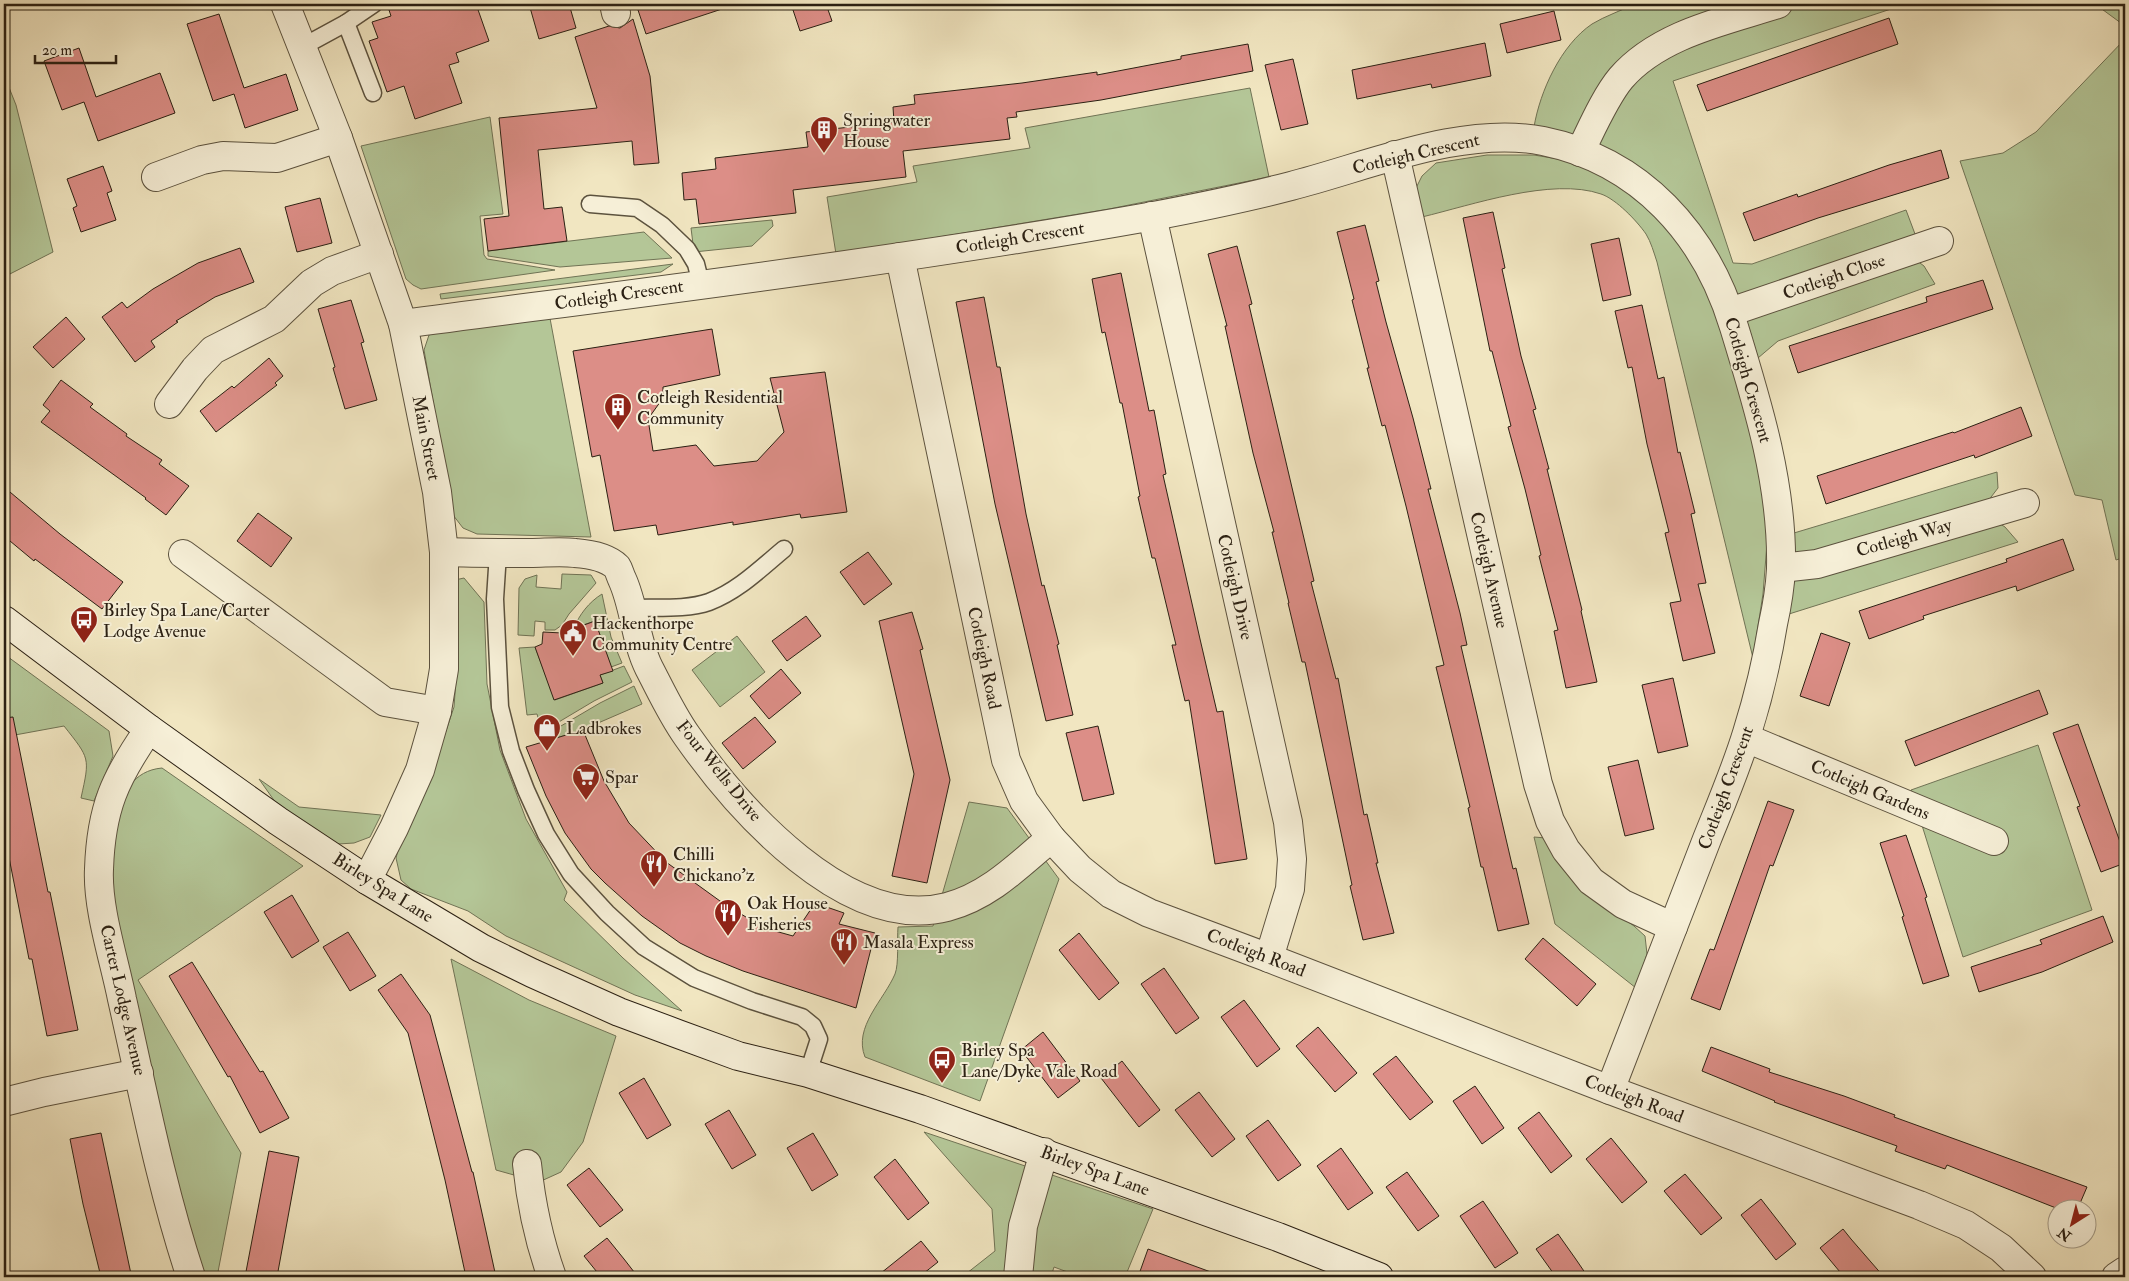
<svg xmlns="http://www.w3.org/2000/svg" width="2129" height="1281" viewBox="0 0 2129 1281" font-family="'IM FELL Double Pica',serif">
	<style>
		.green { fill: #b4c697; stroke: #707355 }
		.building { fill: #dc8e87; stroke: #2b2013 }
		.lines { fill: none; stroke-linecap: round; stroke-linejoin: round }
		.lane-casing { stroke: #5c523e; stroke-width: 19 }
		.street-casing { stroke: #5c523e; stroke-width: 30 }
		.secondary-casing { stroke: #2b2013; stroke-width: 30 }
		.lane { stroke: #f6efd7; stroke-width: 16 }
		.street { stroke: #f6efd7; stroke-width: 28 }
		.secondary { stroke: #f6efd7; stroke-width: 28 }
		.labels { text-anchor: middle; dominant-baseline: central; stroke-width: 4; stroke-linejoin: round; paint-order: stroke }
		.poi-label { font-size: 18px; fill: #2b2013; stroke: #f6efd7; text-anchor: start }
		.street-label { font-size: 18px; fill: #2b2013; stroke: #f6efd7 }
	</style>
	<rect width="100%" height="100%" fill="#f1e6c1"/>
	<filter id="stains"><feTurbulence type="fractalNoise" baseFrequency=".004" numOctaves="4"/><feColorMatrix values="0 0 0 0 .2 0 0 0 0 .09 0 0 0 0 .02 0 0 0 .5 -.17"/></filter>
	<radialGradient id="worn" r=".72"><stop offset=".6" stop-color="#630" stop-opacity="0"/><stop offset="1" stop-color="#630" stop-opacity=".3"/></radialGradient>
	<!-- green -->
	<g class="green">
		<path d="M1634,4H1896L1897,7L1673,81L1733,263L1752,264L1906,210L1915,234L1907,241L1912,257L1924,266L1935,284L1778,341L1758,358L1749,328L1728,278L1703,232L1666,190L1534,127C1540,91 1561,45 1592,24C1605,16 1621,11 1634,4Z"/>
		<path d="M2095,4H2125V26Z"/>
		<path d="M2125,39V557L2116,560L2102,500L2075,495L1960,161L2003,153L2036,132Z"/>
		<path d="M4,75L16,105L53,252L4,277Z"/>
		<path d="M1250,88L1269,177L1109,209L836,254L827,197L917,182L913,166L1030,148L1025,128Z"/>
		<path d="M490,117L503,214L480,216L484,255L487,259L555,270L421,289L413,285L406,279L361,146Z"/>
		<path d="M1487,155H1534L1582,163L1629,191L1676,237L1701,279L1727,342L1748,419L1765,491L1767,543L1763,594L1753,658L1657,262C1654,253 1651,242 1646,234C1637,221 1616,199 1601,194C1552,177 1472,205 1422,217L1415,190L1422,176L1436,163Z"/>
		<path d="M772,220L773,226L752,246L694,252L691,228Z"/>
		<path d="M644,232L672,258L560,267L488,256V251Z"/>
		<path d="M673,264L661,272L441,299L440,294Z"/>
		<path d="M549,313L591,537L477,534L463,528L453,515L424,350L429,335L445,327Z"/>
		<path d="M1997,472L1998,488L1988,501L1994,520L2005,527L2018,542L1789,614L1794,533Z"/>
		<path d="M562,574L591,575L596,583L569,614L562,625L555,630H545V622L535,621L534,636L518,635L519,588L525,579L537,575L536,587L561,589Z"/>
		<path d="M464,578L484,602L487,684L500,750L526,819L567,892L564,900L623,958L682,1011L635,995L506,936L468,911L411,889L401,880L396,858L403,831L436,761L454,707L458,652L455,580Z"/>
		<path d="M602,594L611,637L622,663L611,667L595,621L574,628C579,615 589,602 602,594Z"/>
		<path d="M737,636L765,672L720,707L692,670Z"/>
		<path d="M535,647L555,700L603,683L600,675L624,666L632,682L594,701L542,732L537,714L527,715L519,648Z"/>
		<path d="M4,654L109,731L113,756L94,801L81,798C90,757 90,759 64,726L4,737Z"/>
		<path d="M634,686L642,704L582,730L547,741L544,736L600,703Z"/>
		<path d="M2038,745L2092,910L1963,957L1911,790Z"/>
		<path d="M162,768L303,866L138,980L241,1153L217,1277H204L189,1235L112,900C112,860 105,773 162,768Z"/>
		<path d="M259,779L299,807L381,815L370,837L354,843L338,844L318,835L278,806Z"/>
		<path d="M969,802L1007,808L1059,879L980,1101L865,1057C853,1027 884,1000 895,974C899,964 897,940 898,927L933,926Z"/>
		<path d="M1534,837L1546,838L1610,909L1634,926L1645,936L1647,954L1636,988L1555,924Z"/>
		<path d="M451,959L529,1000L616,1036L583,1142L561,1172L539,1182L496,1170Z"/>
		<path d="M924,1132L1153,1209L1125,1277H1081L1054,1267L1051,1277H962L995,1251L992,1209Z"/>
	</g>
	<!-- building -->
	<g class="building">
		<path d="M387,4H476L489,41L456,53L459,62L449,65L462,103L415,119L404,86L387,92L369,41L378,38L372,22L391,16Z"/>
		<path d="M529,4H569L576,28L539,39Z"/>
		<path d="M636,4H725V8L646,34Z"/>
		<path d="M791,4H826L832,21L800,31Z"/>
		<path d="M1554,11L1561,40L1507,53L1500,24Z"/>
		<path d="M219,14L244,88L286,74L298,110L245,128L234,94L213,101L187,24Z"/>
		<path d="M1889,18L1898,44L1707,111L1697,85Z"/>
		<path d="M633,19L650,76L659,163L634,165L632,141L538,150L544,209L562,207L567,241L488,251L484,219L509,216L499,118L597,108L575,37L609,26L620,28Z"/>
		<path d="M1485,43L1491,76L1432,88L1431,84L1357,99L1352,70Z"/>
		<path d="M1248,44L1253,71L1101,100L1016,112L1017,117L1007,118L1010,139L903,151L906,177L793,190L796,213L699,224L696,199L684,200L682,173L716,169L715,158L808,147L806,132L894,122L893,107L915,104L914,95L1022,83L1097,72V75L1181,59V56Z"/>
		<path d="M79,48L96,97L160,73L175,113L98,141L84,102L62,110L44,61Z"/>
		<path d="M1293,59L1308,124L1281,130L1265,65Z"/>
		<path d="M1941,150L1949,178L1818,218L1754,241L1743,213L1797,194L1798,197L1889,165Z"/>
		<path d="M103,166L112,191L107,193L116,220L81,232L73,208L77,206L67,179Z"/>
		<path d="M320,198L332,243L297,252L285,207Z"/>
		<path d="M1493,212L1505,268L1502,269L1521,356L1536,409L1533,410L1549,469H1547L1582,610L1581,611L1597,682L1566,688L1554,631L1558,630L1539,556L1541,555L1525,489L1508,427L1511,426L1492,351H1490L1463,218Z"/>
		<path d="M1365,225L1379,281L1376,282L1386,322L1413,418L1431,489H1428L1460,613L1467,645L1461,646L1513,869L1516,868L1529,924L1498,931L1483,867H1481L1468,808L1470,807L1436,667L1444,665L1406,506L1385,425L1382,426L1367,368H1369L1352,300L1354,299L1337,232Z"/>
		<path d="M1619,238L1631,295L1603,301L1591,244Z"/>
		<path d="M1237,246L1252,304L1249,305L1314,581L1311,582L1336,679L1338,678L1364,815L1367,814L1378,863H1376L1394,933L1363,940L1350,886L1352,885L1305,662H1302L1288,603H1289L1272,532H1274L1253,453L1225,326H1227L1208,254Z"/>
		<path d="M240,248L254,282L215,297L176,321L178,322L151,341L155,347L135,362L102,317L122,302L127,308L153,289L198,263Z"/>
		<path d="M1121,273L1149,411L1154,410L1166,474L1163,475L1200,639L1217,712L1223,711L1247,859L1215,864L1189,700L1185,701L1172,645H1176L1155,558H1152L1138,497L1140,496L1122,403H1120L1105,332L1102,333L1092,279Z"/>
		<path d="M1983,280L1993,309L1798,373L1789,346L1927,302L1926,297Z"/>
		<path d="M984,297L997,367H1000L1026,514L1042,586L1044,585L1059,644L1057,645L1073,715L1046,721L995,504L956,302Z"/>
		<path d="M351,300L364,342L361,343L377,400L345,409L333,368L335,367L318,309Z"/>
		<path d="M1642,305L1658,379L1664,377L1678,453L1680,452L1695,513L1691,514L1706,583L1698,584L1715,653L1683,661L1670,603L1681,601L1665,533L1669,532L1647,444L1632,367L1628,368L1615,311Z"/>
		<path d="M66,317L85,339L53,368L33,347Z"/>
		<path d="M712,329L720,375L663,387V398L648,419L653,451L696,445L714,466L757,461L784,432L770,378L825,372L847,512L801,518L800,514L733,525V522L658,535L656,525L614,531L600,455L592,457L573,351Z"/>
		<path d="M269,358L283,376L275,383L277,385L216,432L200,411L232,386L234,388Z"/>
		<path d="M61,380L93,404L90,407L127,434L126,436L162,460L159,464L189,486L166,515L145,499L146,498L41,422L50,411L43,405Z"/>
		<path d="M2021,407L2032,436L1975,458L1974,455L1826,504L1817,476L1953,432L1954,433Z"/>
		<path d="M4,487L60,534L123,582L102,609L35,559L34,561L4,536Z"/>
		<path d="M258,513L292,538L271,567L237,541Z"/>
		<path d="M2063,539L2074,570L2017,591L2016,586L1923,616L1924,619L1869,639L1859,611L2007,562L2006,559Z"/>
		<path d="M868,552L892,584L864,605L840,572Z"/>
		<path d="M912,612L923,649L920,650L950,780L927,883L892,876L914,774L879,621Z"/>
		<path d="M806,616L821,636L787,661L772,641Z"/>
		<path d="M595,621L613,671L600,675L603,683L554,700L535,647L542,644L543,632L562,633Z"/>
		<path d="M1821,633L1850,643L1829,706L1800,696Z"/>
		<path d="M781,669L801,693L769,719L750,696Z"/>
		<path d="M1673,678L1688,746L1658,753L1642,685Z"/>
		<path d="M2039,690L2048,714L1915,766L1905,741Z"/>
		<path d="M13,717L48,892H50L78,1030L47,1036L32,959H29L4,832V718Z"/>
		<path d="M755,717L776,742L743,769L722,743Z"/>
		<path d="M2078,724L2125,856V863L2101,872L2077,807L2080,806L2053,733Z"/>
		<path d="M1098,726L1114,794L1083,801L1066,733Z"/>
		<path d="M583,730L604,781L629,823L666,862L720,901L754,922L775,931L793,936L815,903L844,913L839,924L875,933L856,1008L743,971L706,956L680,943L642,916L605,883L591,869L565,833L546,796L526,747Z"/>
		<path d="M1638,760L1654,829L1625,836L1608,767Z"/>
		<path d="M1768,801L1794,810L1773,866L1770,865L1720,1010L1691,999L1710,949L1714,950Z"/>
		<path d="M1906,835L1927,897L1925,898L1949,976L1923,984L1902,917L1904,916L1880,843Z"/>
		<path d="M292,895L319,941L292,958L264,912Z"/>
		<path d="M2103,916L2113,942L2042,972L1979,992L1971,967L2042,944L2040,940Z"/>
		<path d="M348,932L376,976L350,991L323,947Z"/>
		<path d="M1079,933L1119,983L1099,1000L1059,950Z"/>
		<path d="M1543,938L1596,984L1577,1006L1525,959Z"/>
		<path d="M192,962L260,1072L263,1071L289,1118L260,1133L230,1076L228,1077L169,976Z"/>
		<path d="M1164,968L1199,1018L1176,1034L1141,984Z"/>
		<path d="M401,974L430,1015L472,1172H473L496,1277H466L445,1180L408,1033L378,990Z"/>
		<path d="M1244,1000L1280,1049L1257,1067L1221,1017Z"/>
		<path d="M1318,1027L1357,1073L1335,1092L1296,1046Z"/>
		<path d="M1043,1032L1080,1081L1058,1098L1021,1050Z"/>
		<path d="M1711,1047L1770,1069L1769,1072L1844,1096L1895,1115L1894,1117L2087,1187L2078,1208H2056L1947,1165L1945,1169L1895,1151L1897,1146L1774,1102L1775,1101L1702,1071Z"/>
		<path d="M1396,1056L1433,1102L1410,1120L1373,1074Z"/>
		<path d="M1122,1061L1160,1110L1139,1127L1101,1078Z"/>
		<path d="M644,1078L671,1125L647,1139L619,1093Z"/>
		<path d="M1475,1086L1504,1128L1482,1144L1453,1101Z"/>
		<path d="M1199,1092L1235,1139L1212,1157L1175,1110Z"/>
		<path d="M729,1110L756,1155L732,1169L705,1124Z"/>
		<path d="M1539,1112L1572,1156L1551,1173L1518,1128Z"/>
		<path d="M1268,1120L1301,1165L1278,1181L1246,1136Z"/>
		<path d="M101,1133L131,1274L118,1277H101L83,1204L70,1139Z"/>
		<path d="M813,1133L838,1175L812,1191L787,1148Z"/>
		<path d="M1611,1138L1647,1182L1622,1203L1586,1159Z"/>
		<path d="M1341,1148L1373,1193L1348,1210L1317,1166Z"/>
		<path d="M269,1151L299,1157L277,1277H245Z"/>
		<path d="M895,1159L929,1203L908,1220L874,1177Z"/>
		<path d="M589,1168L623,1210L600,1227L567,1185Z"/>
		<path d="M1407,1172L1439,1216L1418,1231L1386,1187Z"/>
		<path d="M1685,1174L1722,1218L1701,1235L1664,1191Z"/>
		<path d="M1761,1199L1796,1244L1776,1260L1741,1215Z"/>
		<path d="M1483,1201L1518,1253L1495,1268L1460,1216Z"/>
		<path d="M1843,1229L1851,1239L1884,1277H1845L1840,1272L1820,1248Z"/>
		<path d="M1558,1234L1575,1258L1588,1277H1556L1536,1249Z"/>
		<path d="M607,1238L624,1259L638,1277H601L584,1256Z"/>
		<path d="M921,1241L938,1262L919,1277H876Z"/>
		<path d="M1148,1249L1219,1275L1218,1277H1138Z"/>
	</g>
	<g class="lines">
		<defs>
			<g id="lane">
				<path d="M346,23L373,93"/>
				<path d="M302,47L346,23L374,4"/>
				<path d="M590,204L637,208L662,225L687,249L696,264L701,284"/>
				<path d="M498,553L495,599L500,707L511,751L526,790L546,834L571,874L607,913L644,947L694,978L752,1001L802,1017L813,1026L819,1039L808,1073"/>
				<path d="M632,608C655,607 687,610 709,602C738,591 760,569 784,549"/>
			</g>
			<g id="street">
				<path d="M285,4L338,138L403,324L437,492L444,552V669L437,711L420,770L394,828L367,880"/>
				<path d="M614,4L616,13"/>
				<path d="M1580,152C1591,130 1605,97 1621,78C1659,34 1725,21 1778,4"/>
				<path d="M1395,155L1538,784L1550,821L1566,850L1591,881L1623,904L1673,927"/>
				<path d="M156,177L202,160L223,156L277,158L338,138"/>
				<path d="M1152,216L1288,822L1292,859L1290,889L1269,958"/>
				<path d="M900,257L1006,760L1024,801L1051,838L1080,869L1111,894L1149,913L1269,958L1610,1090L1919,1205L1966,1225L2001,1248L2032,1277"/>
				<path d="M1730,312L1939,241"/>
				<path d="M403,324C652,291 901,261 1148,217C1196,208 1245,198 1291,186C1369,166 1463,125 1543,141C1641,161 1706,234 1734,327C1758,405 1783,486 1781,569C1780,587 1777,606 1773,624C1767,661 1758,698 1747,733C1736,769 1721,804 1707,839C1675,922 1643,1006 1610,1090"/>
				<path d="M169,404L195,369L213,350L274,319L312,283L332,271L379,254"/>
				<path d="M444,552C472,553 501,553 530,553C545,553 560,551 575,553C588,554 607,557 617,567C619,570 620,575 622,579C635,607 635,640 649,668C661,691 672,715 687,736C738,809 847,933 947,907C989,896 1019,865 1051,838"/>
				<path d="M183,554L385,702L437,711"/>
				<path d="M1781,568L1817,564L2025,503"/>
				<path d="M149,729C115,778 101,808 99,869C97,908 114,959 122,999C143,1092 161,1187 191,1277"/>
				<path d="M1746,738L1994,841"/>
				<path d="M4,1102L44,1092L139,1073"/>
				<path d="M527,1164C531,1203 539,1241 552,1277"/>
				<path d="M1018,1277L1023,1226L1044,1152"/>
				<path d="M2116,1277L2125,1271"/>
			</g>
			<path id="secondary" d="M4,620L149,729L278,821L367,880L481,948L532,973L619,1012L678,1034L738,1056L808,1073L920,1109L1278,1237L1379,1277"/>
		</defs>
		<!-- lane casing -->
		<use href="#lane" class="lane-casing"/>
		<!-- street casing -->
		<use href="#street" class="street-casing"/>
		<!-- secondary casing -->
		<use href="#secondary" class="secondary-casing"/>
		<!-- lane -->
		<use href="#lane" class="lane"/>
		<!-- street -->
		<use href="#street" class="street"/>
		<!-- secondary -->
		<use href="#secondary" class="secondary"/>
	</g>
	<!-- icons -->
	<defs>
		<symbol id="building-pin" viewBox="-11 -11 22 30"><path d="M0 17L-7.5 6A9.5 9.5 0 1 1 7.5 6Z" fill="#8f2418" stroke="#f6efd7"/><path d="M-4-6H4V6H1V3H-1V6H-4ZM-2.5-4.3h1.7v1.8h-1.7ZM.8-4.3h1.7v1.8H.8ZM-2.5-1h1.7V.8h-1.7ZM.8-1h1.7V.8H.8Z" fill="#fff"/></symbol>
		<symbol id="bus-pin" viewBox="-11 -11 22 30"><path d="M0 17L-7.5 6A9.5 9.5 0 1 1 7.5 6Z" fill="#8f2418" stroke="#f6efd7"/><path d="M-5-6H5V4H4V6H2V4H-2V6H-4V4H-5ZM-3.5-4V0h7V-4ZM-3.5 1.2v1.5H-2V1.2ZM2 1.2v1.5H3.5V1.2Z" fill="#fff"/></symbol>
		<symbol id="civic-pin" viewBox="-11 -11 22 30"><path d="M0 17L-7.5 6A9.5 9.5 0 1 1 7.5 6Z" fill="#8f2418" stroke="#f6efd7"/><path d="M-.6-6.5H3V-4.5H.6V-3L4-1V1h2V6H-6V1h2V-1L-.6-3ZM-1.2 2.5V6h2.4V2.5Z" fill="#fff"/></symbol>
		<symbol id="shop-pin" viewBox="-11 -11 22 30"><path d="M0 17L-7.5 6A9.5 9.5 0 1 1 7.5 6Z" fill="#8f2418" stroke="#f6efd7"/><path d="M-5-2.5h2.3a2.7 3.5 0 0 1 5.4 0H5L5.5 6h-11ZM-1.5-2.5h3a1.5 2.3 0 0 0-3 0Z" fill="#fff"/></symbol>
		<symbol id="supermarket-pin" viewBox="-11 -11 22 30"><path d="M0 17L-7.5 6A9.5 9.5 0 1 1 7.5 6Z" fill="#8f2418" stroke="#f6efd7"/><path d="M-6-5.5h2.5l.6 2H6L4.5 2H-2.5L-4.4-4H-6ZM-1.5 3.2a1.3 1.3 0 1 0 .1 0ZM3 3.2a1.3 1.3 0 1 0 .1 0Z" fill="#fff"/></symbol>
		<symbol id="restaurant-pin" viewBox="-11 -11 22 30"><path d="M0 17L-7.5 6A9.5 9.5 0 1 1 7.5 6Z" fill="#8f2418" stroke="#f6efd7"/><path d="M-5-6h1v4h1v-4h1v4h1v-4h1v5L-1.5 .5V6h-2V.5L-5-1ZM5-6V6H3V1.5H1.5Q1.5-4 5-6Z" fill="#fff"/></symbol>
	</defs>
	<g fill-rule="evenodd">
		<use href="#building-pin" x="808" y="114" width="32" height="43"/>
		<use href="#building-pin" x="602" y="391" width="32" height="43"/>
		<use href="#bus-pin" x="68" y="604" width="32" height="43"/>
		<use href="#civic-pin" x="557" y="617" width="32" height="43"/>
		<use href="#shop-pin" x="531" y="712" width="32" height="43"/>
		<use href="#supermarket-pin" x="570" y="761" width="32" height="43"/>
		<use href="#restaurant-pin" x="638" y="848" width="32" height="43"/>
		<use href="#restaurant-pin" x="712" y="897" width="32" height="43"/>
		<use href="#restaurant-pin" x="828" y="926" width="32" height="43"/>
		<use href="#bus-pin" x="926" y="1044" width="32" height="43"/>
	</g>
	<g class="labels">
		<!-- poi labels -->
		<g class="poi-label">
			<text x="843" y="120">Springwater<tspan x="843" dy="21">House</tspan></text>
			<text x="637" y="397">Cotleigh Residential<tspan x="637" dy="21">Community</tspan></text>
			<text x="103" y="610">Birley Spa Lane/Carter<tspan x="103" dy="21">Lodge Avenue</tspan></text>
			<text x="592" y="623">Hackenthorpe<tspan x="592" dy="21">Community Centre</tspan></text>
			<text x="566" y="728">Ladbrokes</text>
			<text x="605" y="777">Spar</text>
			<text x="673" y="854">Chilli<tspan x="673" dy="21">Chickano'z</tspan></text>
			<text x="747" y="903">Oak House<tspan x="747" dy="21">Fisheries</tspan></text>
			<text x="863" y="942">Masala Express</text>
			<text x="961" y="1050">Birley Spa<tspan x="961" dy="21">Lane/Dyke Vale Road</tspan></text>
		</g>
		<!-- street labels -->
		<g class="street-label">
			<text transform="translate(1416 154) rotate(-13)">Cotleigh Crescent</text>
			<text transform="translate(1020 238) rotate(-9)">Cotleigh Crescent</text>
			<text transform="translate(1834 277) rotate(-19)">Cotleigh Close</text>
			<text transform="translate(619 295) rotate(-8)">Cotleigh Crescent</text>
			<text transform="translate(1748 380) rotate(74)">Cotleigh Crescent</text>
			<text transform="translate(426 438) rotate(79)">Main Street</text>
			<text transform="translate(1904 538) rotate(-16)">Cotleigh Way</text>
			<text transform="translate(1489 570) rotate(77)">Cotleigh Avenue</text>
			<text transform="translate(1235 587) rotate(77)">Cotleigh Drive</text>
			<text transform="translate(984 658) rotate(78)">Cotleigh Road</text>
			<text transform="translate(719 771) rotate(51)">Four Wells Drive</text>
			<text transform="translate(1726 788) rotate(-70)">Cotleigh Crescent</text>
			<text transform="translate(1870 790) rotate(23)">Cotleigh Gardens</text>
			<text transform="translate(383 888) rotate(32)">Birley Spa Lane</text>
			<text transform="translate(1256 953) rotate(21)">Cotleigh Road</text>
			<text transform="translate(123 1000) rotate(77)">Carter Lodge Avenue</text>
			<text transform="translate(1634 1099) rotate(21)">Cotleigh Road</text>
			<text transform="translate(1095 1171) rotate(20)">Birley Spa Lane</text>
		</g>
	</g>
	<!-- margin -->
	<rect width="2129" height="1281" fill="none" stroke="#f1e6c1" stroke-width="20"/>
	<rect x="5" y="5" width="2119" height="1271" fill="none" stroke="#2b2013" stroke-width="2.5"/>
	<rect x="10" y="10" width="2109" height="1261" fill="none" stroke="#2b2013"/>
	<!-- north arrow -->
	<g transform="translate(2072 1224) rotate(216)"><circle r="24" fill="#f6efd7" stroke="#a59c89"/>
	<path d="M0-4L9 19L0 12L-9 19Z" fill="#8f2418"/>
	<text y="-8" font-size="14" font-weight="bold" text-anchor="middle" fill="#2b2013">N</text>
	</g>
	<!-- scale -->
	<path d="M35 55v8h81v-8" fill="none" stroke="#2b2013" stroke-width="2.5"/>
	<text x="42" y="55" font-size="15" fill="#2b2013" stroke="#f6efd7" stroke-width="4" paint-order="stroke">20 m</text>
	<rect width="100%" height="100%" filter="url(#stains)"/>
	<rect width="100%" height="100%" fill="url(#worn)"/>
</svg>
